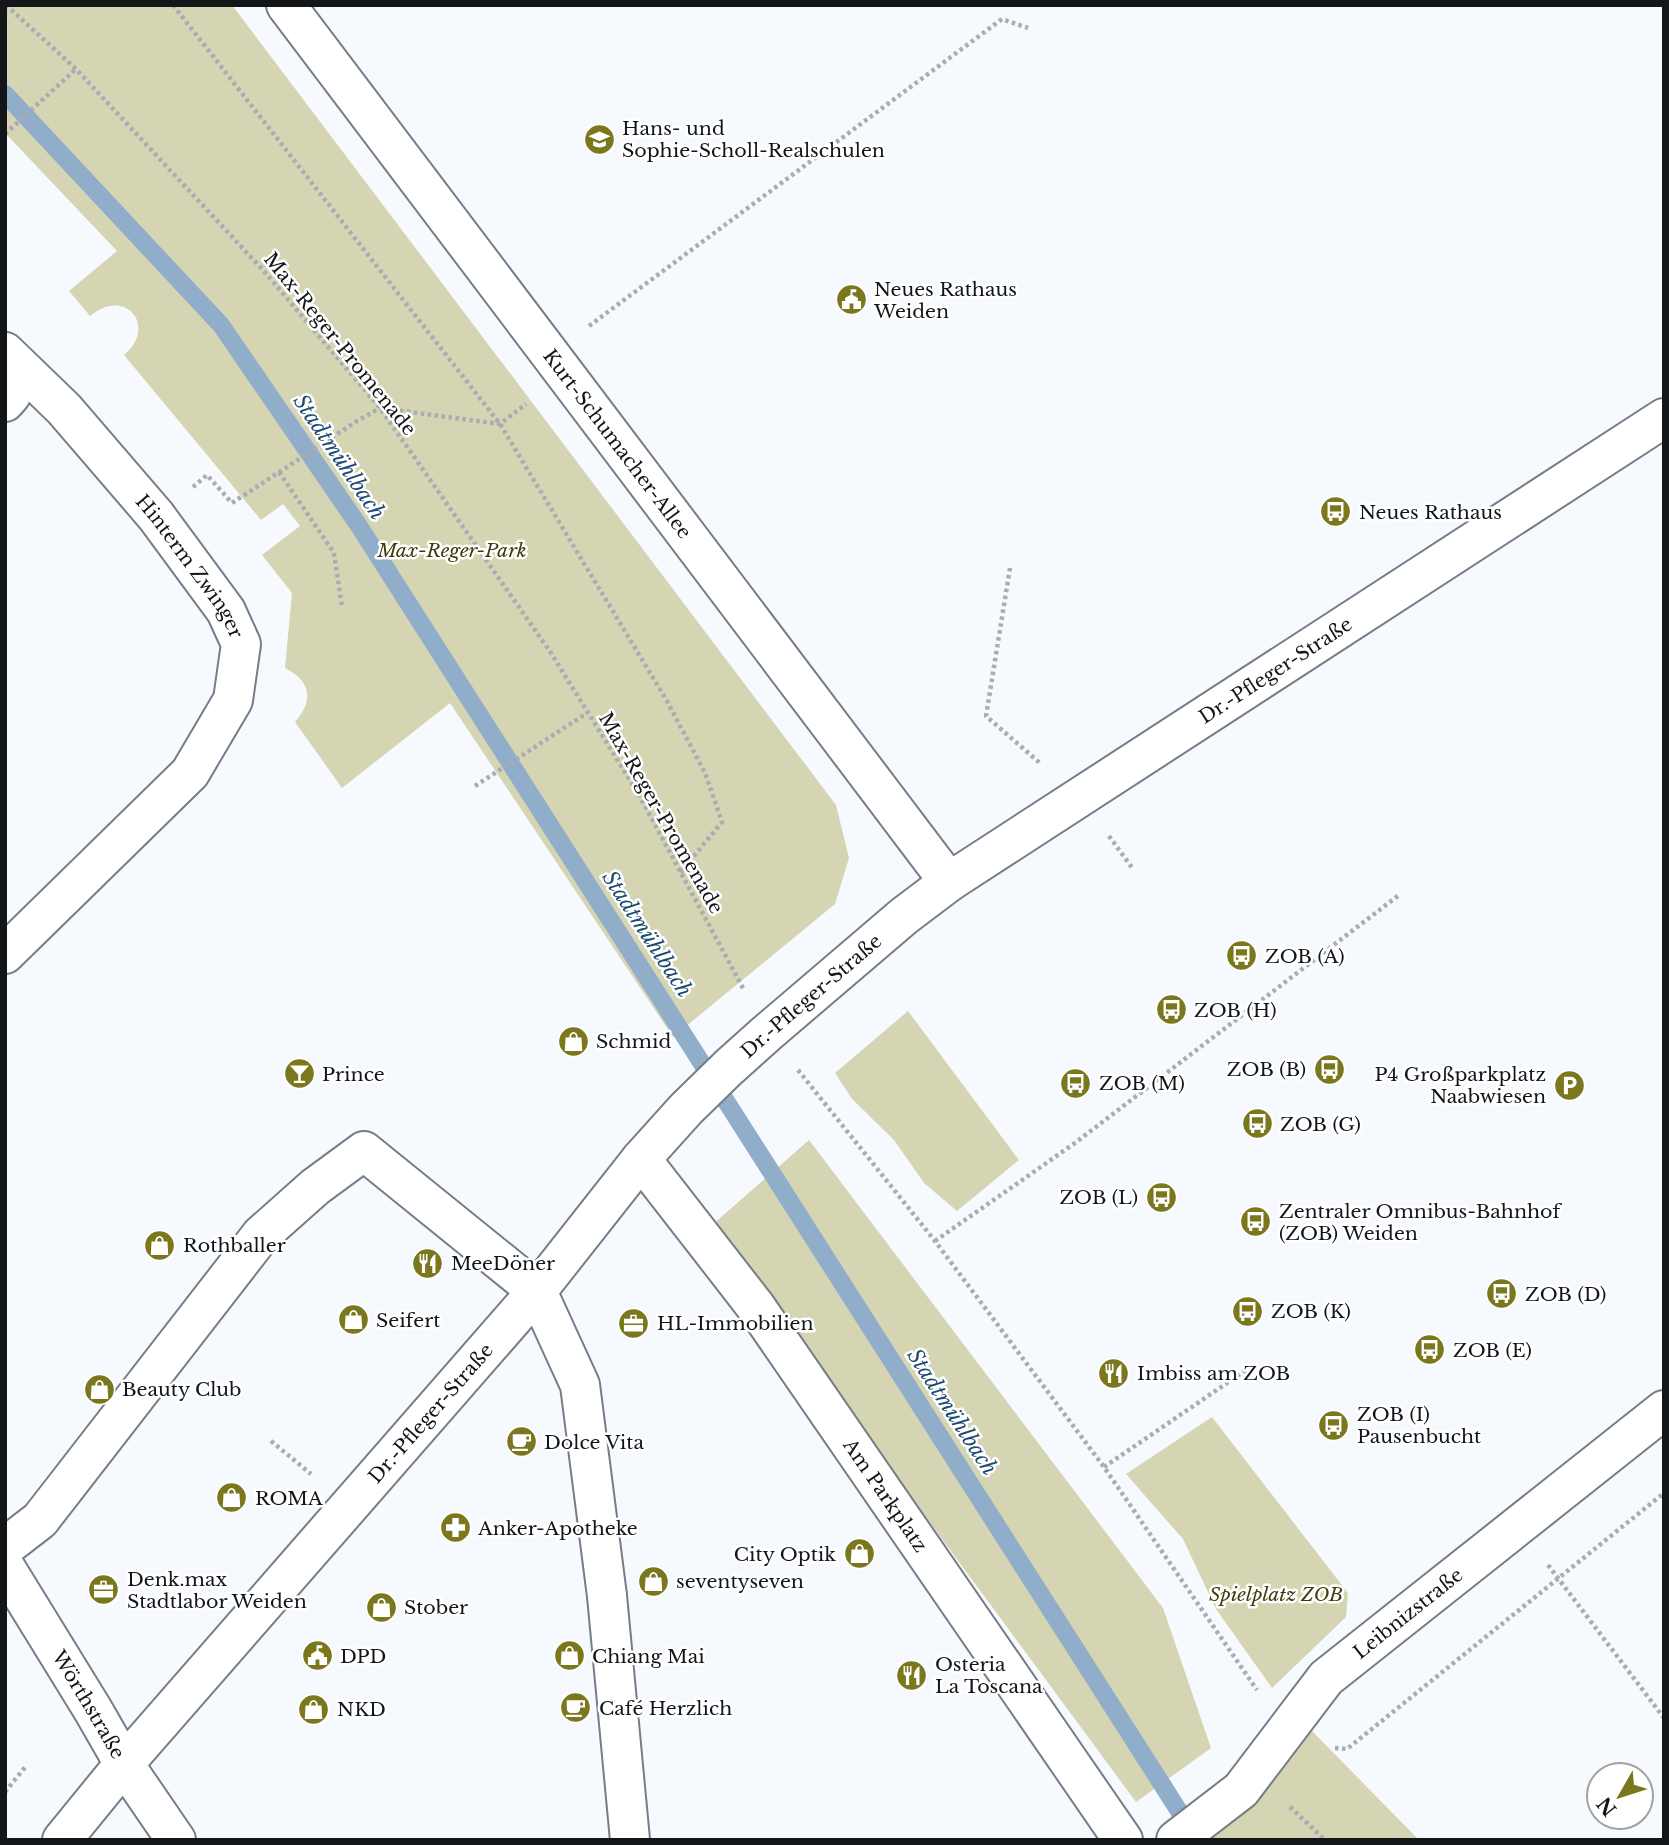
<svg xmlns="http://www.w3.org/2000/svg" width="1669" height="1845" viewBox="0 0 1669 1845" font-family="'Libre Baskerville',serif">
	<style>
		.green { fill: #d5d5b3 }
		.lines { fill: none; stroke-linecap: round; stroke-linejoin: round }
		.stream { stroke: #90adca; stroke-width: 18 }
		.pedestrian-casing { stroke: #757d86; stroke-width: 42 }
		.minor-casing { stroke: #757d86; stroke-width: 42 }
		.tertiary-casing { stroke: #757d86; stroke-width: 42 }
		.path { stroke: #a9acb0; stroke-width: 4.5; stroke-dasharray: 3.5 3.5; stroke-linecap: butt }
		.pedestrian { stroke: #fff; stroke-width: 38 }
		.minor { stroke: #fff; stroke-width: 38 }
		.tertiary { stroke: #fff; stroke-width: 38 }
		.labels { text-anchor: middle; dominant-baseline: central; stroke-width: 5; stroke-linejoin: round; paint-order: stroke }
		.poi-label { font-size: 19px; fill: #131619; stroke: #fff; text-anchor: start }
		.street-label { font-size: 19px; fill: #131619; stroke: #fff }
		.park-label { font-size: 19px; font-style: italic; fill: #3d3c0b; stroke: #fff }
		.water-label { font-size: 21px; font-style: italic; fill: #1e4b73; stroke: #fff }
	</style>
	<rect width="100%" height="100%" fill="#f6fafe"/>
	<!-- green -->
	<g class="green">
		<path d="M5,5H232L836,805L849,858L835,904L673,1037L450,703L342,788L295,722C314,700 311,681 285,668L292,593L262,555L300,526L283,504L261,520L124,355C158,327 126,286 90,316L69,291L117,251L5,133Z"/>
		<path d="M908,1011L1019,1160L957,1211L924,1183L894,1140L852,1099L835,1073Z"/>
		<path d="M809,1140L1163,1608L1211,1748L1136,1802L711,1226Z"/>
		<path d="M1212,1417L1348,1593L1346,1617L1272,1688L1216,1609L1183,1539L1126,1474Z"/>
		<path d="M1312,1731L1419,1840H1200Z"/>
	</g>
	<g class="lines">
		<!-- stream -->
		<path class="stream" d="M5,94L221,325L359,526L1193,1833"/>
		<defs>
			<g id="pedestrian">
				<path d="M5,1547L40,1520L261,1235L315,1187L364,1151L537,1291"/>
				<path id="s1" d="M5,1567L93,1710L124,1764L176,1840"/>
				<path d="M607,1596L630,1840"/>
			</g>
			<g id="minor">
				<path id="s2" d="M286,5L949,882"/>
				<path id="s3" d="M5,352L64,409L156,516L226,611L241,644L233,700L190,773L5,954"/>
				<path d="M5,386L11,395L5,402"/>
				<path id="s4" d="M641,1159L756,1307L1123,1840"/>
				<path d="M537,1291L580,1385L607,1596"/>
				<path id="s5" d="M1176,1840L1241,1790L1326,1678L1664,1410"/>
			</g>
			<g id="tertiary">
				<path id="s6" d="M62,1840L124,1764L537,1291L641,1159L686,1109L728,1068L767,1033L904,916L949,882L1664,418"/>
			</g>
		</defs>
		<!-- pedestrian casing -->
		<use href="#pedestrian" class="pedestrian-casing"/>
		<!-- minor casing -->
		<use href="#minor" class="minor-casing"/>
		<!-- tertiary casing -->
		<use href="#tertiary" class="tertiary-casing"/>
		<!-- path -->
		<g class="path">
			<path d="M6,5L76,69L262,269L380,408L551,653L639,795L744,990"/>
			<path d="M173,5L500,424L667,701L705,773L722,822L680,873"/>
			<path d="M5,134L76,69"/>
			<path d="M589,326L1002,19L1028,28"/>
			<path d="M279,472L334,553L342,607"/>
			<path d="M193,487L207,475L232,503L357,421L380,408L500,424L526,404"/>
			<path d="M1010,568L986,716L1041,764"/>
			<path d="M475,786L587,713"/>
			<path d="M1109,836L1133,869"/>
			<path d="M798,1070L935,1241L1104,1467L1257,1690"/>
			<path d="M935,1241L1075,1143L1399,895"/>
			<path d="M271,1441L311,1474"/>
			<path d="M1104,1467L1246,1370"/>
			<path d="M1548,1565L1664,1718"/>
			<path d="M1335,1748L1347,1749L1664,1493"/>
			<path d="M5,1792L26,1766"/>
			<path d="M1290,1807L1325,1840"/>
		</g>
		<!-- pedestrian -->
		<use href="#pedestrian" class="pedestrian"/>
		<!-- minor -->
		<use href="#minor" class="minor"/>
		<!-- tertiary -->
		<use href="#tertiary" class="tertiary"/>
	</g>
	<!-- icons -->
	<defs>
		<symbol id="school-disc" viewBox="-11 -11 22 22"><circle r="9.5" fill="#7b771d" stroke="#fff"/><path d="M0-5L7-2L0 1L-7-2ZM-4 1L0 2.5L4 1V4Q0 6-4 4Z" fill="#fff"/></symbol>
		<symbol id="civic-disc" viewBox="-11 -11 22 22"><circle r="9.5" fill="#7b771d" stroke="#fff"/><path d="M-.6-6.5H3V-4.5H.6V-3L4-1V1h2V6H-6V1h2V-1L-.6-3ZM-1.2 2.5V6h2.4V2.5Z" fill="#fff"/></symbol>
		<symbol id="bus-disc" viewBox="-11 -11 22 22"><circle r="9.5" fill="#7b771d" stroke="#fff"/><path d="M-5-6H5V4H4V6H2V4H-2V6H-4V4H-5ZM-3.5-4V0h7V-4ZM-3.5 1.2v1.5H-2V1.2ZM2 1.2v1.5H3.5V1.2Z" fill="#fff"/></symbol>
		<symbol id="shop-disc" viewBox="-11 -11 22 22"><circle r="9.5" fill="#7b771d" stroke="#fff"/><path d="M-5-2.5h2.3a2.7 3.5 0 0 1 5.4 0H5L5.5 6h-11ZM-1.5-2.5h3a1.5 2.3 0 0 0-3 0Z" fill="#fff"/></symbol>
		<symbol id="bar-disc" viewBox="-11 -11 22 22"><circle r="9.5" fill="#7b771d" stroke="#fff"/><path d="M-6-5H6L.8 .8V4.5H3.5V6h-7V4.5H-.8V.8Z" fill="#fff"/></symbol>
		<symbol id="parking-disc" viewBox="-11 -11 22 22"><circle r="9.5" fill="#7b771d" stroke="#fff"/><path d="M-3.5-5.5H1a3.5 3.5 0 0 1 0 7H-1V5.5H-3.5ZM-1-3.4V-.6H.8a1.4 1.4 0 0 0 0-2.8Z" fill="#fff"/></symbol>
		<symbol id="restaurant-disc" viewBox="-11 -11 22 22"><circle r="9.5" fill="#7b771d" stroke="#fff"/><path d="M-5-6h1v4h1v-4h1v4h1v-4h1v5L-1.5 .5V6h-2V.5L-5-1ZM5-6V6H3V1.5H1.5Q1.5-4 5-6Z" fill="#fff"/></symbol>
		<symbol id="office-disc" viewBox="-11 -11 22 22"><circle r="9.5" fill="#7b771d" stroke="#fff"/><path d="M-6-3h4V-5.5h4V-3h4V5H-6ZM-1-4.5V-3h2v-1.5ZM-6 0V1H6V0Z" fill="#fff"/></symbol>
		<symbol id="cafe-disc" viewBox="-11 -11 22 22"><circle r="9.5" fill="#7b771d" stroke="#fff"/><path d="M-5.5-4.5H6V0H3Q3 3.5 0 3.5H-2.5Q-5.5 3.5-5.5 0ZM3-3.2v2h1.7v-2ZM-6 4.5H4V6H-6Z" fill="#fff"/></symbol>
		<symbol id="pharmacy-disc" viewBox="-11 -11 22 22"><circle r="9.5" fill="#7b771d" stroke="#fff"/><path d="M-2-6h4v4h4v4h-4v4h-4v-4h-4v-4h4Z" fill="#fff"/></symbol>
	</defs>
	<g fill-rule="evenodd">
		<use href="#school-disc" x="582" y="122" width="35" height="35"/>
		<use href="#civic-disc" x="834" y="282" width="35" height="35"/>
		<use href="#bus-disc" x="1318" y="494" width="35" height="35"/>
		<use href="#bus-disc" x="1224" y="938" width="35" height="35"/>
		<use href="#bus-disc" x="1154" y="992" width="35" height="35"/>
		<use href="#shop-disc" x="556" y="1024" width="35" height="35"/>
		<use href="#bus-disc" x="1312" y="1052" width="35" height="35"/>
		<use href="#bar-disc" x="282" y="1056" width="35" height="35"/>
		<use href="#bus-disc" x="1058" y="1066" width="35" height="35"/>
		<use href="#parking-disc" x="1552" y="1068" width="35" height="35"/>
		<use href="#bus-disc" x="1240" y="1106" width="35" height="35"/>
		<use href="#bus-disc" x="1144" y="1180" width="35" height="35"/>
		<use href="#bus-disc" x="1238" y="1204" width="35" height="35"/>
		<use href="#shop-disc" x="142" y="1228" width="35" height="35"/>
		<use href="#restaurant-disc" x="410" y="1246" width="35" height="35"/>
		<use href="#bus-disc" x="1484" y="1276" width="35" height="35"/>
		<use href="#bus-disc" x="1230" y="1294" width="35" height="35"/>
		<use href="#shop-disc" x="336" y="1302" width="35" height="35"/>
		<use href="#office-disc" x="616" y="1306" width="35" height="35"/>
		<use href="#bus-disc" x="1412" y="1332" width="35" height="35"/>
		<use href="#restaurant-disc" x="1096" y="1356" width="35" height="35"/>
		<use href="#shop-disc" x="82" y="1372" width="35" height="35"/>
		<use href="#bus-disc" x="1316" y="1408" width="35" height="35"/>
		<use href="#cafe-disc" x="504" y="1424" width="35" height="35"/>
		<use href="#shop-disc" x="214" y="1480" width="35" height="35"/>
		<use href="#pharmacy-disc" x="438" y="1510" width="35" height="35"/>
		<use href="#shop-disc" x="842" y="1536" width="35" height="35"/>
		<use href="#shop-disc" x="636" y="1564" width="35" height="35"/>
		<use href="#office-disc" x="86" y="1572" width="35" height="35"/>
		<use href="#shop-disc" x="364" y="1590" width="35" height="35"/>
		<use href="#civic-disc" x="300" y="1638" width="35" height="35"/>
		<use href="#shop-disc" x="552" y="1638" width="35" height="35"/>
		<use href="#restaurant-disc" x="894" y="1658" width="35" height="35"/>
		<use href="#cafe-disc" x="558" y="1690" width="35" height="35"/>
		<use href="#shop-disc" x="296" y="1692" width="35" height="35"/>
	</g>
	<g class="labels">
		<!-- poi labels -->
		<g class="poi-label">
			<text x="622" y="128">Hans- und<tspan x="622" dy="22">Sophie-Scholl-Realschulen</tspan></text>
			<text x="874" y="289">Neues Rathaus<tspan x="874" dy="22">Weiden</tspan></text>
			<text x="1359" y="512">Neues Rathaus</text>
			<text x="1265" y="956">ZOB (A)</text>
			<text x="1194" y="1010">ZOB (H)</text>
			<text x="596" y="1041">Schmid</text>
			<text x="1306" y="1069" text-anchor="end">ZOB (B)</text>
			<text x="322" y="1074">Prince</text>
			<text x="1546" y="1074" text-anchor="end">P4 Großparkplatz<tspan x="1546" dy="22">Naabwiesen</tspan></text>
			<text x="1099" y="1083">ZOB (M)</text>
			<text x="1280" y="1124">ZOB (G)</text>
			<text x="1138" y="1197" text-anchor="end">ZOB (L)</text>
			<text x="1279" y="1211">Zentraler Omnibus-Bahnhof<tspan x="1279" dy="22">(ZOB) Weiden</tspan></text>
			<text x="183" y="1245">Rothballer</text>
			<text x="451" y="1263">MeeDöner</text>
			<text x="1525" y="1294">ZOB (D)</text>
			<text x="1271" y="1311">ZOB (K)</text>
			<text x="376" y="1320">Seifert</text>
			<text x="657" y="1323">HL-Immobilien</text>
			<text x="1453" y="1350">ZOB (E)</text>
			<text x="1137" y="1373">Imbiss am ZOB</text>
			<text x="122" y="1389">Beauty Club</text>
			<text x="1357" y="1414">ZOB (I)<tspan x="1357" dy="22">Pausenbucht</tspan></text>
			<text x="544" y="1442">Dolce Vita</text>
			<text x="255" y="1498">ROMA</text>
			<text x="478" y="1528">Anker-Apotheke</text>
			<text x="836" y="1554" text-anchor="end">City Optik</text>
			<text x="127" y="1579">Denk.max<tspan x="127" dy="22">Stadtlabor Weiden</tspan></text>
			<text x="676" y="1581">seventyseven</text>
			<text x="404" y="1607">Stober</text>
			<text x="340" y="1656">DPD</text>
			<text x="592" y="1656">Chiang Mai</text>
			<text x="935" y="1664">Osteria<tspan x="935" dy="22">La Toscana</tspan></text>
			<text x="599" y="1708">Café Herzlich</text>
			<text x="337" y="1709">NKD</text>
		</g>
		<!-- street labels -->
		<g class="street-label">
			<text transform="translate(340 344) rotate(51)">Max-Reger-Promenade</text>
			<text stroke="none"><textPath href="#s2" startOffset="550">Kurt-Schumacher-Allee</textPath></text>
			<text stroke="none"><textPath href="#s3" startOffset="284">Hinterm Zwinger</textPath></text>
			<text stroke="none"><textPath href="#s6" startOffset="1698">Dr.-Pfleger-Straße</textPath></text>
			<text transform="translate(661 813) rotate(60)">Max-Reger-Promenade</text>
			<text stroke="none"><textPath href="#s6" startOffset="1130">Dr.-Pfleger-Straße</textPath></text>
			<text stroke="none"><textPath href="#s6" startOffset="564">Dr.-Pfleger-Straße</textPath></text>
			<text stroke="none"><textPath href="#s4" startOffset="416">Am Parkplatz</textPath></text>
			<text stroke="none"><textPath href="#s5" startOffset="327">Leibnizstraße</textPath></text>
			<text stroke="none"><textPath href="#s1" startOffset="161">Wörthstraße</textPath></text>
		</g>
		<!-- park labels -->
		<g class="park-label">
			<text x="452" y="550">Max-Reger-Park</text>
			<text x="1276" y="1594">Spielplatz ZOB</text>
		</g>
		<!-- water labels -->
		<g class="water-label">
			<text transform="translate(339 457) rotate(56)">Stadtmühlbach</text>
			<text transform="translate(647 934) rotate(57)">Stadtmühlbach</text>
			<text transform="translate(952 1412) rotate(57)">Stadtmühlbach</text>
		</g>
	</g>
	<!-- border -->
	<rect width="1669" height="1845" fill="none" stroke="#131619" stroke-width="14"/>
	<!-- north arrow -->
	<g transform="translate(1620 1796) rotate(231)"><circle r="33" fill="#ffffff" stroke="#a1a2a3" stroke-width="2"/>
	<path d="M0-5L12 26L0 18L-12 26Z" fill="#7b771d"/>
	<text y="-10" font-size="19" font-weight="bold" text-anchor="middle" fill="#131619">N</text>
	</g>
</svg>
